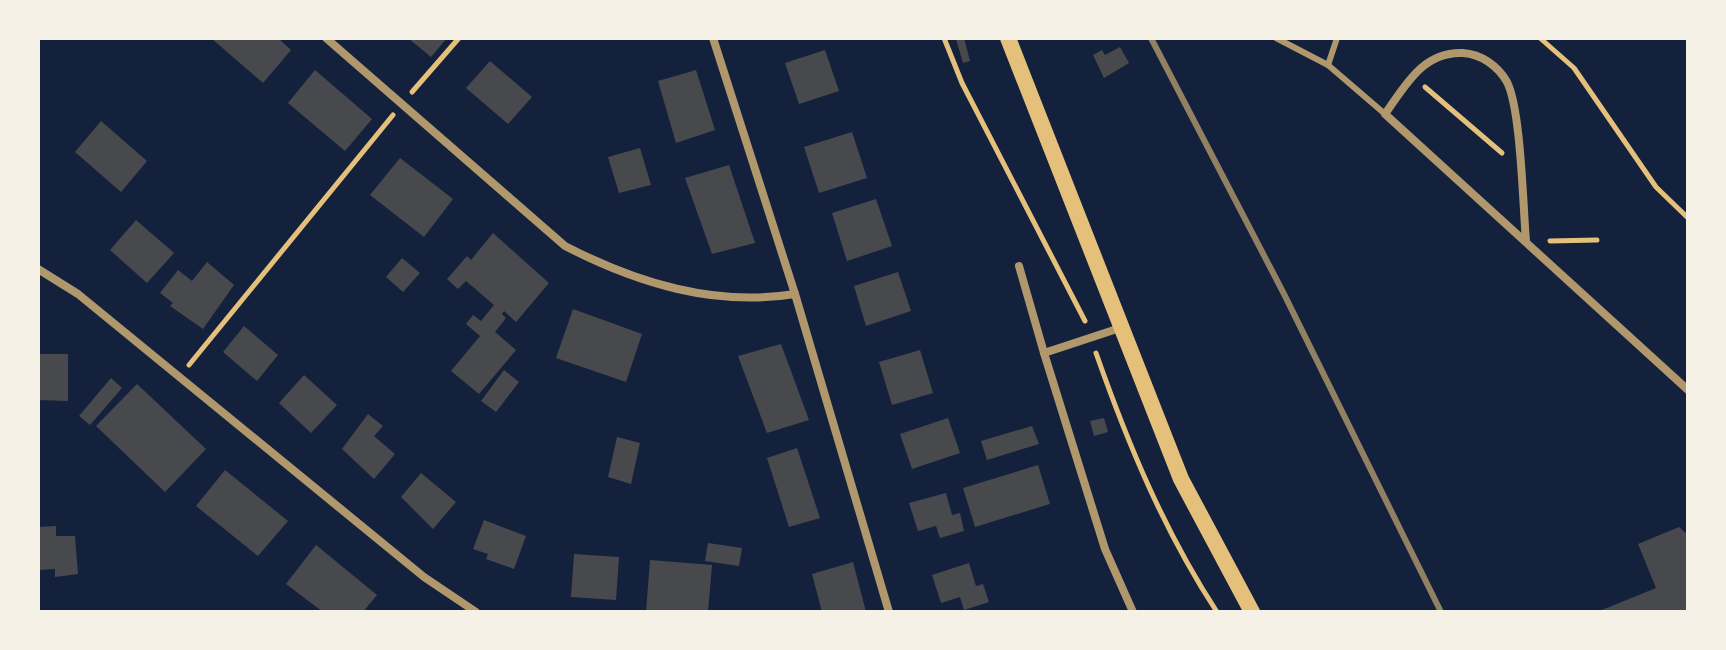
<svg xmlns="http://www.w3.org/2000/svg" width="1726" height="650" viewBox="0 0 1726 650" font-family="Georgia,serif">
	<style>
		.building { fill: #48494c }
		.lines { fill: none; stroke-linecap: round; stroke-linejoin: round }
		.path { stroke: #e5c07b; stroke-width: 5 }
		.service { stroke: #b1986c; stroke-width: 6 }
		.minor { stroke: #b1986c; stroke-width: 8 }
		.secondary { stroke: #e5c07b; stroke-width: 16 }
		.rail { stroke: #918062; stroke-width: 6 }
	</style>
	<rect width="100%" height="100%" fill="#14213d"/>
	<!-- building -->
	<g class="building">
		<path d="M211,38H278L291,50L263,83Z"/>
		<path d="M408,38H447L431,57Z"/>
		<path d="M964,38L970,61L963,63L956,39Z"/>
		<path d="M1120,47L1129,63L1104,78L1093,55L1102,50L1105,55Z"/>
		<path d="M825,50L839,91L799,104L785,63Z"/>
		<path d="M490,61L532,97L508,124L466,88Z"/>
		<path d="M315,70L372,119L345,151L288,103Z"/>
		<path d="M696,70L715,130L676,143L658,81Z"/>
		<path d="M101,121L147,161L121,192L75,152Z"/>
		<path d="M852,132L867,178L819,193L804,147Z"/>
		<path d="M640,148L651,185L619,193L608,157Z"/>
		<path d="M400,158L453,199L424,237L370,195Z"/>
		<path d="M729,165L755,243L712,254L685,178Z"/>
		<path d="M876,199L892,246L847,261L832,213Z"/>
		<path d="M136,220L174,253L147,283L110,250Z"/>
		<path d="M493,233L549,283L516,322L504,311L502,314L506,318L495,332L516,350L479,394L451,371L480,336L466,324L473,315L481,321L494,305L466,281L458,289L447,279L467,256L471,260Z"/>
		<path d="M402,258L420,273L403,292L386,277Z"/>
		<path d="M207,262L234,285L203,329L170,306L173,303L160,293L178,270L192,281Z"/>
		<path d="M898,272L911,311L866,326L854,286Z"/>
		<path d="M573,309L642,334L626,382L556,358Z"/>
		<path d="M244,326L278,355L257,381L223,352Z"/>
		<path d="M781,344L809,420L767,433L738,356Z"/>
		<path d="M920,350L933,393L892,405L879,362Z"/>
		<path d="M38,354H68V401L38,400Z"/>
		<path d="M504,370L519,382L496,412L481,401Z"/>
		<path d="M304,375L337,405L311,433L279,403Z"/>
		<path d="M111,378L122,388L90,425L79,416Z"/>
		<path d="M137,384L206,449L165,492L96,426Z"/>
		<path d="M368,414L383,426L374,436L395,454L374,479L342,449Z"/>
		<path d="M948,418L960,453L912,469L900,434Z"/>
		<path d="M1104,418L1108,432L1094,436L1090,421Z"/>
		<path d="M1032,426L1039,444L987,460L981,441Z"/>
		<path d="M617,437L640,443L631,484L608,477Z"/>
		<path d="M797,448L820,518L789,527L767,458Z"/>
		<path d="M1038,465L1050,504L975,527L963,488Z"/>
		<path d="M225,470L288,521L258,556L196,506Z"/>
		<path d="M421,473L456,502L433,529L401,497Z"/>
		<path d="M946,493L952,515L960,513L964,531L940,538L936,526L918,531L909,503Z"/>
		<path d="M484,520L526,536L514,569L486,559L488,554L473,549Z"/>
		<path d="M56,526V536H75L78,574L55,577V569L38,570V527Z"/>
		<path d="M1679,527L1688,535V612H1597L1656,588L1638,544Z"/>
		<path d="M708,543L742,548L739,566L705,561Z"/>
		<path d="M316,545L377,595L363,612H323L286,584Z"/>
		<path d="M574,554L619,557L616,600L571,597Z"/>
		<path d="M650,560L712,565L708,612H646Z"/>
		<path d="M853,562L866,612H822L812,574Z"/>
		<path d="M969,563L976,586L983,584L989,602L964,610L960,597L941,603L932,575Z"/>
	</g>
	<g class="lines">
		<!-- path -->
		<g class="path">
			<path d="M944,38L962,83L1085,321"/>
			<path d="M1540,38L1574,68L1656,187L1688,218"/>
			<path d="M1425,87L1502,153"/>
			<path d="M412,92L459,38"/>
			<path d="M1550,241L1597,240"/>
			<path d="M1096,353C1128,444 1164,531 1217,612"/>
			<path d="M189,365L393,115"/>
		</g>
		<!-- service -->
		<g class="service">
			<path d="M1276,38L1328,65L1385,114"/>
			<path d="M1328,65L1337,38"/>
		</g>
		<!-- minor -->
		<g class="minor">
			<path d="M326,38L565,246C637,283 714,307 795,294"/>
			<path d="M713,38L795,294L889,612"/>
			<path d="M1526,241C1523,207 1521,109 1507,82C1498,66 1481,54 1463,53C1423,51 1405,86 1385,114L1688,390"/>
			<path d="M1019,266L1044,353"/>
			<path d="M38,269L78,294L424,577L476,612"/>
			<path d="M1120,328L1044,353L1105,549L1133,612"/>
		</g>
		<!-- secondary -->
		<path class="secondary" d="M1008,38L1181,479L1252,612"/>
		<!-- rail -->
		<path class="rail" d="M1151,38L1284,294L1441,612"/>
	</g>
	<!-- border -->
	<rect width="1726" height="650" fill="none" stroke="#f6f1e7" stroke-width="80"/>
</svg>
